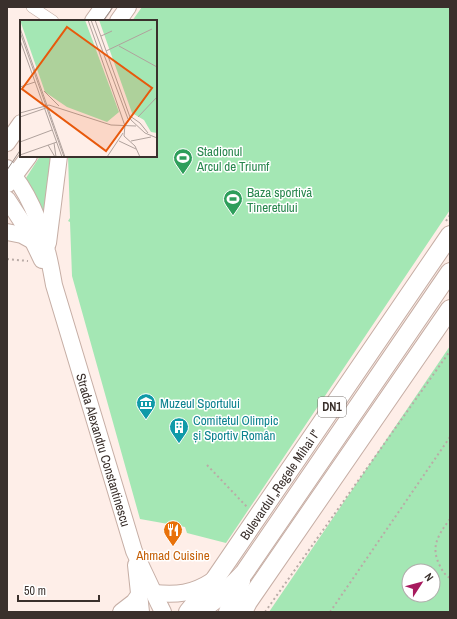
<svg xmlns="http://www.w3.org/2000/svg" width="457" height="619" viewBox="0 0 457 619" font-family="'Archivo Narrow',sans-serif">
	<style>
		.green { fill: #a4e7b4; fill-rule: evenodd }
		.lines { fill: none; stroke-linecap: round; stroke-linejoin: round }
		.street-casing { stroke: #c6aea5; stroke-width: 12 }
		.secondary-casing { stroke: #c6aea5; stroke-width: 18 }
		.primary-casing { stroke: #c6aea5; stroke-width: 20 }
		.path { stroke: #b9aba6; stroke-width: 2; stroke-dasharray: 2 3; stroke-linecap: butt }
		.street { stroke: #fff; stroke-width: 11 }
		.secondary { stroke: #fff; stroke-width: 16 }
		.primary { stroke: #fff; stroke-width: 18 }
		.tram { stroke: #998c87; stroke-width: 1 }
		.labels { text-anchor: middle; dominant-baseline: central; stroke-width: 3; stroke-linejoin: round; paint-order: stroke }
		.shield { fill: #fff; stroke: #756e6b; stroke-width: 1 }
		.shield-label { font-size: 12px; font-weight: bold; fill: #3a302c }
		.leisure-label { font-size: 13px; fill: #27864d; stroke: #fff; text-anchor: start }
		.culture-label { font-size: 13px; fill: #0d838f; stroke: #fff; text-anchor: start }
		.street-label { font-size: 13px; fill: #3a302c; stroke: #fff }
		.food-label { font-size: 13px; fill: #c56008; stroke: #fff }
		.inset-road { fill: none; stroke: #b0a29d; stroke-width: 1 }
		.view { fill: #e8590c; fill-opacity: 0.15; stroke: #e8590c; stroke-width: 2 }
		.inset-edge { fill: none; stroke: #3a302c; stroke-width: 2 }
	</style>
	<rect width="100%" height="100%" fill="#feeee8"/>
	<!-- green -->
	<g class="green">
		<path d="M142,7H450V210L226,543L187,533L185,527L140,519L72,276L70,222L68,221L70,218L68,156H156V21H132Z"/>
		<path d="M40,156H52L43,213L26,178Z"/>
		<path d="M450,346V612H269ZM409,571H433V595H409Z"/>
	</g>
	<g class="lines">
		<defs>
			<path id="street" d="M32,7L53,21"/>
			<g id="secondary">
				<path d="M93,21L103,7"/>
				<path d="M118,21L128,7"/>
				<path d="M7,143L21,123"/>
				<path id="s1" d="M7,168C27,189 41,223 47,251C50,262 52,274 54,285L134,551L159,604L163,612"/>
				<path d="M8,184L29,156"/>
				<path d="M7,199L28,231L42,260"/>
				<path d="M7,232L22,235L33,241"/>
				<path d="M48,243L59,156"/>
				<path d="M136,565L141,612"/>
				<path d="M154,593C177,595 192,594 212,581"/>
				<path d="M121,612L134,602L139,595"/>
			</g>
			<g id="primary">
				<path id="s2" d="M188,612L215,579L450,235"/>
				<path d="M197,612C215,602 230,588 244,573L450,272"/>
				<path d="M228,612L241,581"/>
				<path d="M243,612L248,602L450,309"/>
			</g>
		</defs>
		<!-- street casing -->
		<use href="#street" class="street-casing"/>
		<!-- secondary casing -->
		<use href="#secondary" class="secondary-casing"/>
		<!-- primary casing -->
		<use href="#primary" class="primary-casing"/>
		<!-- path -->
		<g class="path">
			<path d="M446,221L450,215"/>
			<path d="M7,259L28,261"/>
			<path d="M207,465L248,508"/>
			<path d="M450,519C438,535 430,547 440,566C443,572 445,575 450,578"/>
			<path d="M265,612L450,351"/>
			<path d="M330,612L450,437"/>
		</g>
		<!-- street -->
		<use href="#street" class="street"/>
		<!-- secondary -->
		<use href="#secondary" class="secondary"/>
		<!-- primary -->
		<use href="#primary" class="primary"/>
		<!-- tram -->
		<g class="tram">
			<path d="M103,21L113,7"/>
			<path d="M7,170L21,149"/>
		</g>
	</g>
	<!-- icons -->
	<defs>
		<symbol id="stadium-pin" viewBox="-11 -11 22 30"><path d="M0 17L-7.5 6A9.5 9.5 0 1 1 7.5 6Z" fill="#2e9e5b" stroke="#fff"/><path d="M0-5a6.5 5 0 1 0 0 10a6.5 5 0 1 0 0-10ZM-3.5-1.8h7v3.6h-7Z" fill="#fff"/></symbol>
		<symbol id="museum-pin" viewBox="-11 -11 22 30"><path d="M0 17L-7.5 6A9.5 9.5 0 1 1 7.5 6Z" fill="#0f9aa8" stroke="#fff"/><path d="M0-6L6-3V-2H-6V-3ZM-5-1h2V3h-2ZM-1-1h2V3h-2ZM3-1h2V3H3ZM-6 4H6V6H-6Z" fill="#fff"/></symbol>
		<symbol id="building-pin" viewBox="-11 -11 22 30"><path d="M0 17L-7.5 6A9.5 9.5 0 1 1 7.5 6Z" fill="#0f9aa8" stroke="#fff"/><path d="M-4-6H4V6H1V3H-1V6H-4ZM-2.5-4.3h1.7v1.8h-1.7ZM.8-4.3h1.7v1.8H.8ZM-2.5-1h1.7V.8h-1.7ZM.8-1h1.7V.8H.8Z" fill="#fff"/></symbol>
		<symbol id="restaurant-pin" viewBox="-11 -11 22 30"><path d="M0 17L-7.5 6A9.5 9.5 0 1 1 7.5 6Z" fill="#e8710a" stroke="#fff"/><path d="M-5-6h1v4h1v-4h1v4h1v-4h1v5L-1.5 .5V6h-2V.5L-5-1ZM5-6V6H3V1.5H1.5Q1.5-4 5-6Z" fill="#fff"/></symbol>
	</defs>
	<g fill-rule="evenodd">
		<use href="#stadium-pin" x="172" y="147" width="22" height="30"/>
		<use href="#stadium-pin" x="222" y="188" width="22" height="30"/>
		<use href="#museum-pin" x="135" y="392" width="22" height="30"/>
		<use href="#building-pin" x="168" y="416" width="22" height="30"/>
		<use href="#restaurant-pin" x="162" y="519" width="22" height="30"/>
	</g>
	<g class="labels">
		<!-- shield labels -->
		<rect class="shield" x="318" y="397" width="28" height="20" rx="3"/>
		<g class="shield-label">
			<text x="332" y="407">DN1</text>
		</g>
		<!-- leisure labels -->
		<g class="leisure-label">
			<text x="197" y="151">Stadionul<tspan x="197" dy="15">Arcul de Triumf</tspan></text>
			<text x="247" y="192">Baza sportivă<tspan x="247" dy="15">Tineretului</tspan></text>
		</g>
		<!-- culture labels -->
		<g class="culture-label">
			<text x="160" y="403">Muzeul Sportului</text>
			<text x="193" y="420">Comitetul Olimpic<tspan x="193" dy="15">și Sportiv Român</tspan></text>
		</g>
		<!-- street labels -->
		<g class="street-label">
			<text stroke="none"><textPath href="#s1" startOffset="300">Strada Alexandru Constantinescu</textPath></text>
			<text stroke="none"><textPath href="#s2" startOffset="157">Bulevardul „Regele Mihai I”</textPath></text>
		</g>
		<!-- food labels -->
		<g class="food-label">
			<text x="173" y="555">Ahmad Cuisine</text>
		</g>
	</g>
	<!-- overview -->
	<g transform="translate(20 20)">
		<rect width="137" height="137" fill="#feeee8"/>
		<path d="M0,0H65L99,92L87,102L47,87L25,72ZM79,0H137V113L131,112L124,100L112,93Z" fill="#a4e7b4"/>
		<path class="inset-road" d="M68,0L105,106M71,0L108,99M75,0L111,100L125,113L137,118M0,8L45,137M0,12L44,137M81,16L92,11M0,20L42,137M99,26L137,47M86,31L132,9M0,67L15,62M24,71L39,86M0,93L29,85L91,105L116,106M110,96L120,103L128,113M0,97L26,88M118,97L137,77M105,105L104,116L115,126L120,137M99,121L116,129M111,121L131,117M0,122L32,110M34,123L36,137M28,125L35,137M0,135L37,122M87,137L103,113"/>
		<path class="view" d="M47,7L132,68L86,131L2,69Z"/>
		<rect width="137" height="137" class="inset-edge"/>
	</g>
	<!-- border -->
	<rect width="457" height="619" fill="none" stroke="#3a302c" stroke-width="16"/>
	<!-- north arrow -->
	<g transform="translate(421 583) rotate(54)"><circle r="19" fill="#ffffff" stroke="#b0acab"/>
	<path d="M0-3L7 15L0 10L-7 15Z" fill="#a71a5e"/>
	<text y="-6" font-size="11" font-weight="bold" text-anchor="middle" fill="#3a302c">N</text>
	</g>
	<!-- scale -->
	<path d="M18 595v6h81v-6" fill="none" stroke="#3a302c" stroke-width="2"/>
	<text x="24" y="595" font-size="12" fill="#3a302c" stroke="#ffffff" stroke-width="3" paint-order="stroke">50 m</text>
</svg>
